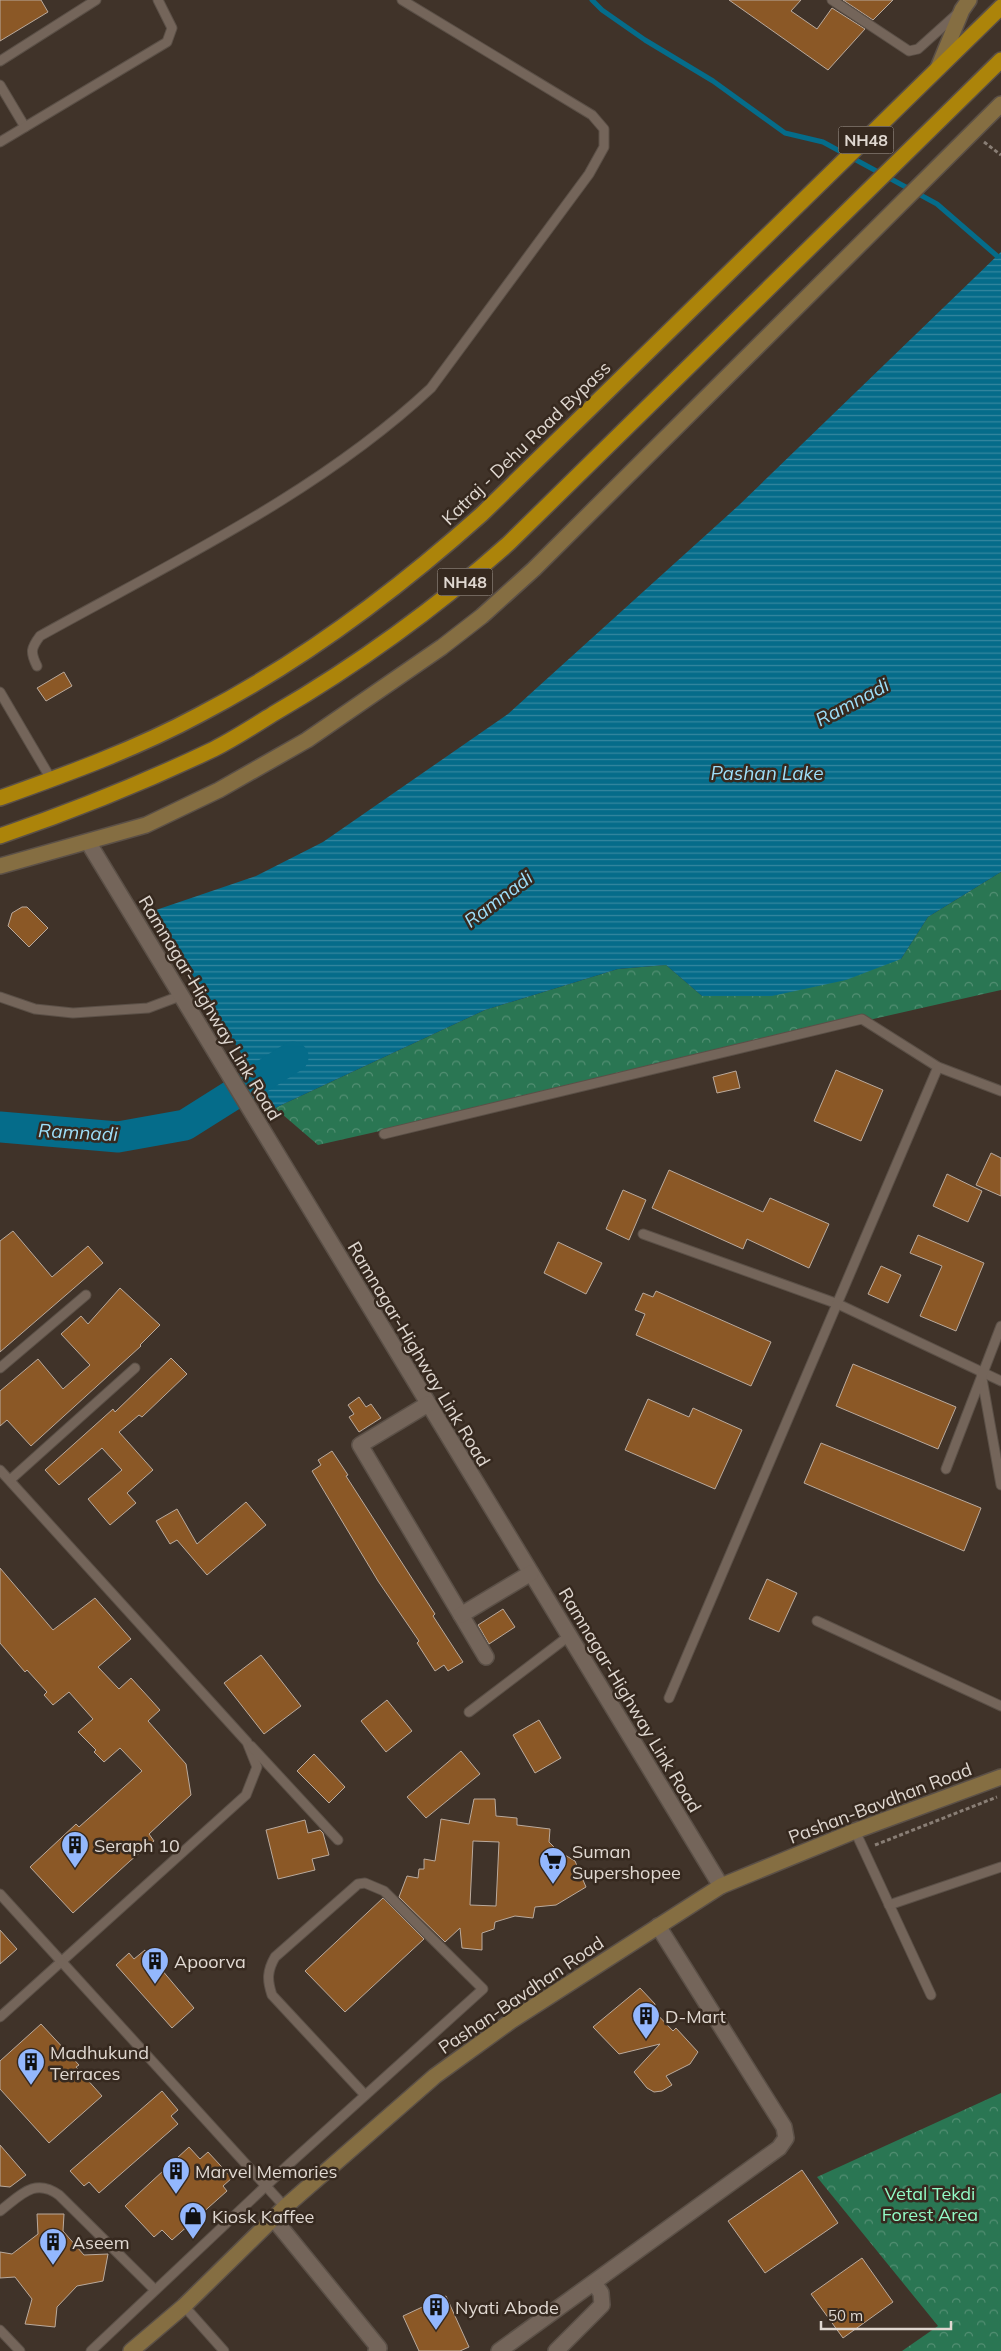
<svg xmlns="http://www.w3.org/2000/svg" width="1001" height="2351" viewBox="0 0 1001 2351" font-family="Mulish,sans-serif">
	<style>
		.forest { fill: url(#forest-crowns) }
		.water { fill: url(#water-rules) }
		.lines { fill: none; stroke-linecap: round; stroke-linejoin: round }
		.stream { stroke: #056c8a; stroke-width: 5 }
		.river { stroke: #056c8a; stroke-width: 31 }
		.building { fill: #8b5826; stroke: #baaa9d; fill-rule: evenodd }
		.lane-casing { stroke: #5b5047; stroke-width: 11 }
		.street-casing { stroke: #5b5047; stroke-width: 18 }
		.secondary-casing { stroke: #5b5047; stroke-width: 18 }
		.highway-casing { stroke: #5b5047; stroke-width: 18 }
		.path { stroke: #897e75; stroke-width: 3; stroke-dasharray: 4 2.5; stroke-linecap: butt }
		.lane { stroke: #74655a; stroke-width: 9 }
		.street { stroke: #74655a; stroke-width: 15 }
		.secondary { stroke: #856e42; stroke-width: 15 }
		.highway { stroke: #ac840a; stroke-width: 15 }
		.labels { text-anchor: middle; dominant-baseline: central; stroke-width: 5; stroke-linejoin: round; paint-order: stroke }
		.shield { fill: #36291f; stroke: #ada49c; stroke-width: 1 }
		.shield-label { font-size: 16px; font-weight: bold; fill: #e0d8d1 }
		.street-label { font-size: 18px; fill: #e0d8d1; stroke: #36291f }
		.poi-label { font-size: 18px; fill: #e0d8d1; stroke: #36291f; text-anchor: start }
		.park-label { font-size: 18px; fill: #92fbc6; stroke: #36291f }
		.water-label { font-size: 19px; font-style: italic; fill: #9edef9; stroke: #36291f }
	</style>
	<defs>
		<pattern id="forest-crowns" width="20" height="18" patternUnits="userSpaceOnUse" patternTransform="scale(1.25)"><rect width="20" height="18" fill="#2a7653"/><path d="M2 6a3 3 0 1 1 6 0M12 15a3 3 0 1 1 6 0" fill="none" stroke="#538f73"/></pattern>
		<pattern id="water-rules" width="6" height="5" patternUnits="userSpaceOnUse" patternTransform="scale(1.25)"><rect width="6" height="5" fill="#056c8a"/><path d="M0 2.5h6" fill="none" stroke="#35879f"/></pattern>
	</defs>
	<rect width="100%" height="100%" fill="#403329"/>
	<!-- forest -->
	<g class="forest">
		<path d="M1001,872V990L318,1145L275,1108L485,1010L618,969L666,965L702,996L901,959L928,917Z"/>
		<path d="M1001,2093V2351H902L938,2326L817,2177Z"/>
	</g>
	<!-- water -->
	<path class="water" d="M1001,252V872L928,917L901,959L846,980L772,996H702L666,965L618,969L485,1010L275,1108L153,911L256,876L323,842L508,714L738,506Z"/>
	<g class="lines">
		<!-- stream -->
		<path class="stream" d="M592,0L602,10L645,40L713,81L785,133L823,142L937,204L997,256"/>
		<!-- river -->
		<path class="river" d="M0,1127L118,1137L185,1125L293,1057"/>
	</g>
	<!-- building -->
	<g class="building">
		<path d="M0,0H41L48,12L0,41Z"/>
		<path d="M729,0H801L791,11L817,29L832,8L865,29L828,70Z"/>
		<path d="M843,0H893L873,20Z"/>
		<path d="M64,672L72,686L46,701L37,688Z"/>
		<path d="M22,907H27L48,928L29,947L8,926L12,913Z"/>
		<path d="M836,1070L883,1090L861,1141L814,1121Z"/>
		<path d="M736,1071L740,1088L717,1093L713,1077Z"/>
		<path d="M991,1153L1001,1158V1196L976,1185Z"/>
		<path d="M669,1170L763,1212L770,1198L829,1224L809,1268L747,1239L743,1249L652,1208Z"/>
		<path d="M947,1174L982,1191L968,1222L933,1206Z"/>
		<path d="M623,1190L646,1200L629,1240L606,1229Z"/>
		<path d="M13,1231L52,1277L88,1246L103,1263L0,1352V1241Z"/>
		<path d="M918,1235L984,1263L956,1331L920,1316L942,1266L910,1253Z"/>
		<path d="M558,1242L602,1263L586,1294L544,1273Z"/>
		<path d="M881,1266L901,1275L888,1303L868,1294Z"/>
		<path d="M120,1288L160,1325L140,1345L141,1346L31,1446L7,1420L0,1426V1391L38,1359L63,1389L90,1365L61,1334L81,1316L88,1324Z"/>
		<path d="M656,1291L771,1342L751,1386L636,1335L645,1314L635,1310L643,1293L653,1297Z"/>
		<path d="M171,1358L187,1374L142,1417L139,1415L119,1432L153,1470L127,1493L136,1503L110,1525L88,1499L122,1470L102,1448L59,1485L45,1470L113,1409L115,1412Z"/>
		<path d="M853,1364L956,1407L938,1449L836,1406Z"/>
		<path d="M359,1397L366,1407L371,1404L381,1418L359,1432L349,1417L354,1414L348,1405Z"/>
		<path d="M648,1399L689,1417L693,1408L742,1430L715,1489L625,1450Z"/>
		<path d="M821,1443L981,1508L964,1551L804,1483Z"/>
		<path d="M332,1451L348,1475L346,1476L435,1614L433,1616L463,1662L448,1671L444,1665L435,1671L417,1643L419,1641L378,1581L312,1471L321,1465L318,1460Z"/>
		<path d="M246,1502L266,1525L207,1575L177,1540L170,1544L156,1521L177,1509L197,1544Z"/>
		<path d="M0,1568L53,1630L95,1598L131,1639L98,1667L119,1689L131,1678L152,1701L160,1710L148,1721L186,1764L191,1795L149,1834L154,1841L130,1861L73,1913L30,1867L76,1824L79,1827L142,1771L120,1748L104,1762L94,1752L96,1750L78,1732L93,1719L69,1692L53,1705L44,1695L47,1692L27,1670L25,1672L0,1643Z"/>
		<path d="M767,1579L797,1593L779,1632L749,1619Z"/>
		<path d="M503,1609L515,1627L489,1644L478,1625Z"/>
		<path d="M261,1655L301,1706L264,1734L224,1683Z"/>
		<path d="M387,1700L412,1731L386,1752L361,1721Z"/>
		<path d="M539,1720L561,1758L535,1773L513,1735Z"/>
		<path d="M461,1751L480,1774L426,1818L407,1797Z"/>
		<path d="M314,1754L345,1787L329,1803L297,1771Z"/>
		<path d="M474,1799H495L496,1816L517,1818V1825L550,1829L549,1842L558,1851L575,1861L586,1887L556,1905L535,1907L533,1918L515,1916L495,1922L494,1929L482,1933V1950L462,1948L460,1928L445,1942L399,1897L407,1876L418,1878L419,1869H424V1859L435,1861L441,1819L469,1824ZM473,1841L499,1842L496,1906L470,1905Z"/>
		<path d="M305,1820L308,1833L320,1830L323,1833L329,1855L312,1859L315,1870L278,1879L266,1830Z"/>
		<path d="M383,1898L424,1939L345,2012L305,1971Z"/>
		<path d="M0,1930L17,1949L0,1964Z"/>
		<path d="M145,1950L194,2008L172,2028L116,1965L129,1953L134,1959Z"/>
		<path d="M640,1988L655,2004L654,2011L673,2031L676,2028L698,2052L690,2064L666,2076L672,2085L662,2091L654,2092L647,2088L634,2072L660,2044L619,2054L593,2027Z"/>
		<path d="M41,2024L79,2065L76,2067L102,2096L49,2143L0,2089V2061Z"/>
		<path d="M162,2091L178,2110L171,2116L178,2124L99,2193L89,2182L84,2186L70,2171Z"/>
		<path d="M0,2145L26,2175L10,2187L0,2186Z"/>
		<path d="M189,2147L200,2159L208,2152L232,2178L223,2186L227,2191L172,2240L162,2230L154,2237L125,2206Z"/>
		<path d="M802,2170L838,2223L765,2273L728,2221Z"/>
		<path d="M37,2214H64L63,2231L84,2255L108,2254L103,2281L77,2286L57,2307L55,2327L25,2324L32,2299L15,2277L0,2278V2252L12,2254L38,2234Z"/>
		<path d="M862,2258L893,2302L843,2338L811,2294Z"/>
		<path d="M446,2296L469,2347L460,2351H419L403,2316Z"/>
	</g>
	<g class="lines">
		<defs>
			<g id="lane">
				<path d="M832,0L909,51L918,49L958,13"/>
				<path d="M0,61L96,0"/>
				<path d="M0,85L25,127"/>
				<path d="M0,142L167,42L172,28L158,0"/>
				<path d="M37,666C30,652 31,648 40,636C173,562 320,492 431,388L589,174L604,147V129L592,115L402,0"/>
				<path d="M0,692L51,779"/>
				<path d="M0,997L35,1009L73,1013L148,1008L180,996"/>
				<path d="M384,1134L862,1019L938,1067L1001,1091"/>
				<path d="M643,1234L838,1304L1001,1381"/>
				<path d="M0,1368L86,1295"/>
				<path d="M981,1373L1001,1485"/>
				<path d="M946,1469L1001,1326"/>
				<path d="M0,1470L247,1742L257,1767L246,1795L0,2017"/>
				<path d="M10,1480L135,1368"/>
				<path d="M817,1621L1001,1706"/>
				<path d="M669,1698L938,1067"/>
				<path d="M469,1712L569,1636"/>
				<path d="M251,1746L338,1840"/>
				<path d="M855,1831L931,1995"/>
				<path d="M0,1894L285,2207"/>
				<path d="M889,1905L1001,1867"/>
				<path d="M0,2211C20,2196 34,2177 59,2195L155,2290"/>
				<path d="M184,2306L224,2351"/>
				<path d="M0,2330L20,2351"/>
				<path d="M91,2351L287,2166L483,1989L384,1891L365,1883L358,1884L275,1957C267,1971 267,1980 272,1995L365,2095"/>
			</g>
			<g id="street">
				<path d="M88,842L721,1886"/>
				<path d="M428,1404L360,1445L486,1657"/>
				<path d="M461,1615L531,1573"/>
				<path d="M273,2218L379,2348L376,2351"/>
				<path d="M499,2351L779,2148L786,2138L784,2127L658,1926"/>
				<path d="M556,2351L602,2305L601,2293L594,2283"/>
			</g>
			<g id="secondary">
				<path d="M938,68L962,10L969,0"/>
				<path d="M0,866L146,825L219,790L307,740L442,647L482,616L534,569L1001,104"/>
				<path d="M131,2351L184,2306L285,2207L435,2076L511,2021L721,1886L855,1831L1001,1777"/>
			</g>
			<g id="highway">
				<path d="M0,798C67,774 136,749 199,715C301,662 396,591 482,514L1001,7"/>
				<path d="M0,836C73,811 145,782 214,749C234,739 254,726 273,714C357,665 436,608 509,543L1001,60"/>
			</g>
		</defs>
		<!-- lane casing -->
		<use href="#lane" class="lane-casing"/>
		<!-- street casing -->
		<use href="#street" class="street-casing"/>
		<!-- secondary casing -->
		<use href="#secondary" class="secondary-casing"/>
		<!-- highway casing -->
		<use href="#highway" class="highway-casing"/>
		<!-- path -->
		<g class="path">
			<path d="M984,142L1001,155"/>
			<path d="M875,1845L997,1797"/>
		</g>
		<!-- lane -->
		<use href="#lane" class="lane"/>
		<!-- street -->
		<use href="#street" class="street"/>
		<!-- secondary -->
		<use href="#secondary" class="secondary"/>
		<!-- highway -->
		<use href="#highway" class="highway"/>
	</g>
	<!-- icons -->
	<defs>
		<symbol id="building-pin" viewBox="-11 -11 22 30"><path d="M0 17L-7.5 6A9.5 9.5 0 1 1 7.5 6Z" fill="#93b7fd" stroke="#36291f"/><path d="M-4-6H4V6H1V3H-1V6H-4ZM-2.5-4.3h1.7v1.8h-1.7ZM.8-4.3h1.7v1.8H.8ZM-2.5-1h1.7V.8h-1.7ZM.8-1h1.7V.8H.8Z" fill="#111"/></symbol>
		<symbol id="supermarket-pin" viewBox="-11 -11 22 30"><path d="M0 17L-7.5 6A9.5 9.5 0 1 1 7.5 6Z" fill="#93b7fd" stroke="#36291f"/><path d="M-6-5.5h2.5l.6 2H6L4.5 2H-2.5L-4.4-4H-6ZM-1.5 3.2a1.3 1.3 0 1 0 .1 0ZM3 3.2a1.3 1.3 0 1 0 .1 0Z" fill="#111"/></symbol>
		<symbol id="shop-pin" viewBox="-11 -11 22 30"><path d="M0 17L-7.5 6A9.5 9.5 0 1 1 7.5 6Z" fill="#93b7fd" stroke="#36291f"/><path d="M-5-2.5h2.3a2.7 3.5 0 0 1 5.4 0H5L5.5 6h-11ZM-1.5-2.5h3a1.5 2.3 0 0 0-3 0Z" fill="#111"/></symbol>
	</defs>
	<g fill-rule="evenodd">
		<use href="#building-pin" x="59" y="1829" width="32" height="43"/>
		<use href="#supermarket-pin" x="537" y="1845" width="32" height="43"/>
		<use href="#building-pin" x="139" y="1945" width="32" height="43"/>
		<use href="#building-pin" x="630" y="2000" width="32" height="43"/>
		<use href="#building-pin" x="15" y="2046" width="32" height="43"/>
		<use href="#building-pin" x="160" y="2155" width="32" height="43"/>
		<use href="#shop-pin" x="177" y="2200" width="32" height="43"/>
		<use href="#building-pin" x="37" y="2226" width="32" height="43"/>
		<use href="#building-pin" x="420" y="2291" width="32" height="43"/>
	</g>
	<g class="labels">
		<!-- shield labels -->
		<g class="shield">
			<rect x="838.5" y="126.5" width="55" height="27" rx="4"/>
			<rect x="437.5" y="568.5" width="55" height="27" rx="4"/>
		</g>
		<g class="shield-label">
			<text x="866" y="140">NH48</text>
			<text x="465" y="582">NH48</text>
		</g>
		<!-- street labels -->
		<g class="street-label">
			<text transform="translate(526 443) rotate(-44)">Katraj - Dehu Road Bypass</text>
			<text transform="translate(210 1008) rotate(59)">Ramnagar-Highway Link Road</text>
			<text transform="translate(419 1354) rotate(59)">Ramnagar-Highway Link Road</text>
			<text transform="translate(630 1700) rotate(59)">Ramnagar-Highway Link Road</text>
			<text transform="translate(880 1803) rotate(-21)">Pashan-Bavdhan Road</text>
			<text transform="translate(521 1995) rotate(-34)">Pashan-Bavdhan Road</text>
		</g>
		<!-- poi labels -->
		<g class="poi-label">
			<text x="94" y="1845">Seraph 10</text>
			<text x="572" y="1851">Suman<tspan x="572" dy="21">Supershopee</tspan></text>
			<text x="174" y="1961">Apoorva</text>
			<text x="665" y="2016">D-Mart</text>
			<text x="50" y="2052">Madhukund<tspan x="50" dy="21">Terraces</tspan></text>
			<text x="195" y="2171">Marvel Memories</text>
			<text x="212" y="2216">Kiosk Kaffee</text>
			<text x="72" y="2242">Aseem</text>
			<text x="455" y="2307">Nyati Abode</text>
		</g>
		<!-- park labels -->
		<g class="park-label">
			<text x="930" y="2193">Vetal Tekdi<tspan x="930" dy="21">Forest Area</tspan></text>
		</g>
		<!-- water labels -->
		<g class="water-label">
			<text transform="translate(852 702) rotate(-28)">Ramnadi</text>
			<text x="767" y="773">Pashan Lake</text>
			<text transform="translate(498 899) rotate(-37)">Ramnadi</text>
			<text transform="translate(78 1132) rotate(3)">Ramnadi</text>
		</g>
	</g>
	<!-- scale -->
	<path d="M821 2321v8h130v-8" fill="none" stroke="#e0d8d1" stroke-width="2.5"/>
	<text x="828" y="2321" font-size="15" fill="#e0d8d1" stroke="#36291f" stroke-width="4" paint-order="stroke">50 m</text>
</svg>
